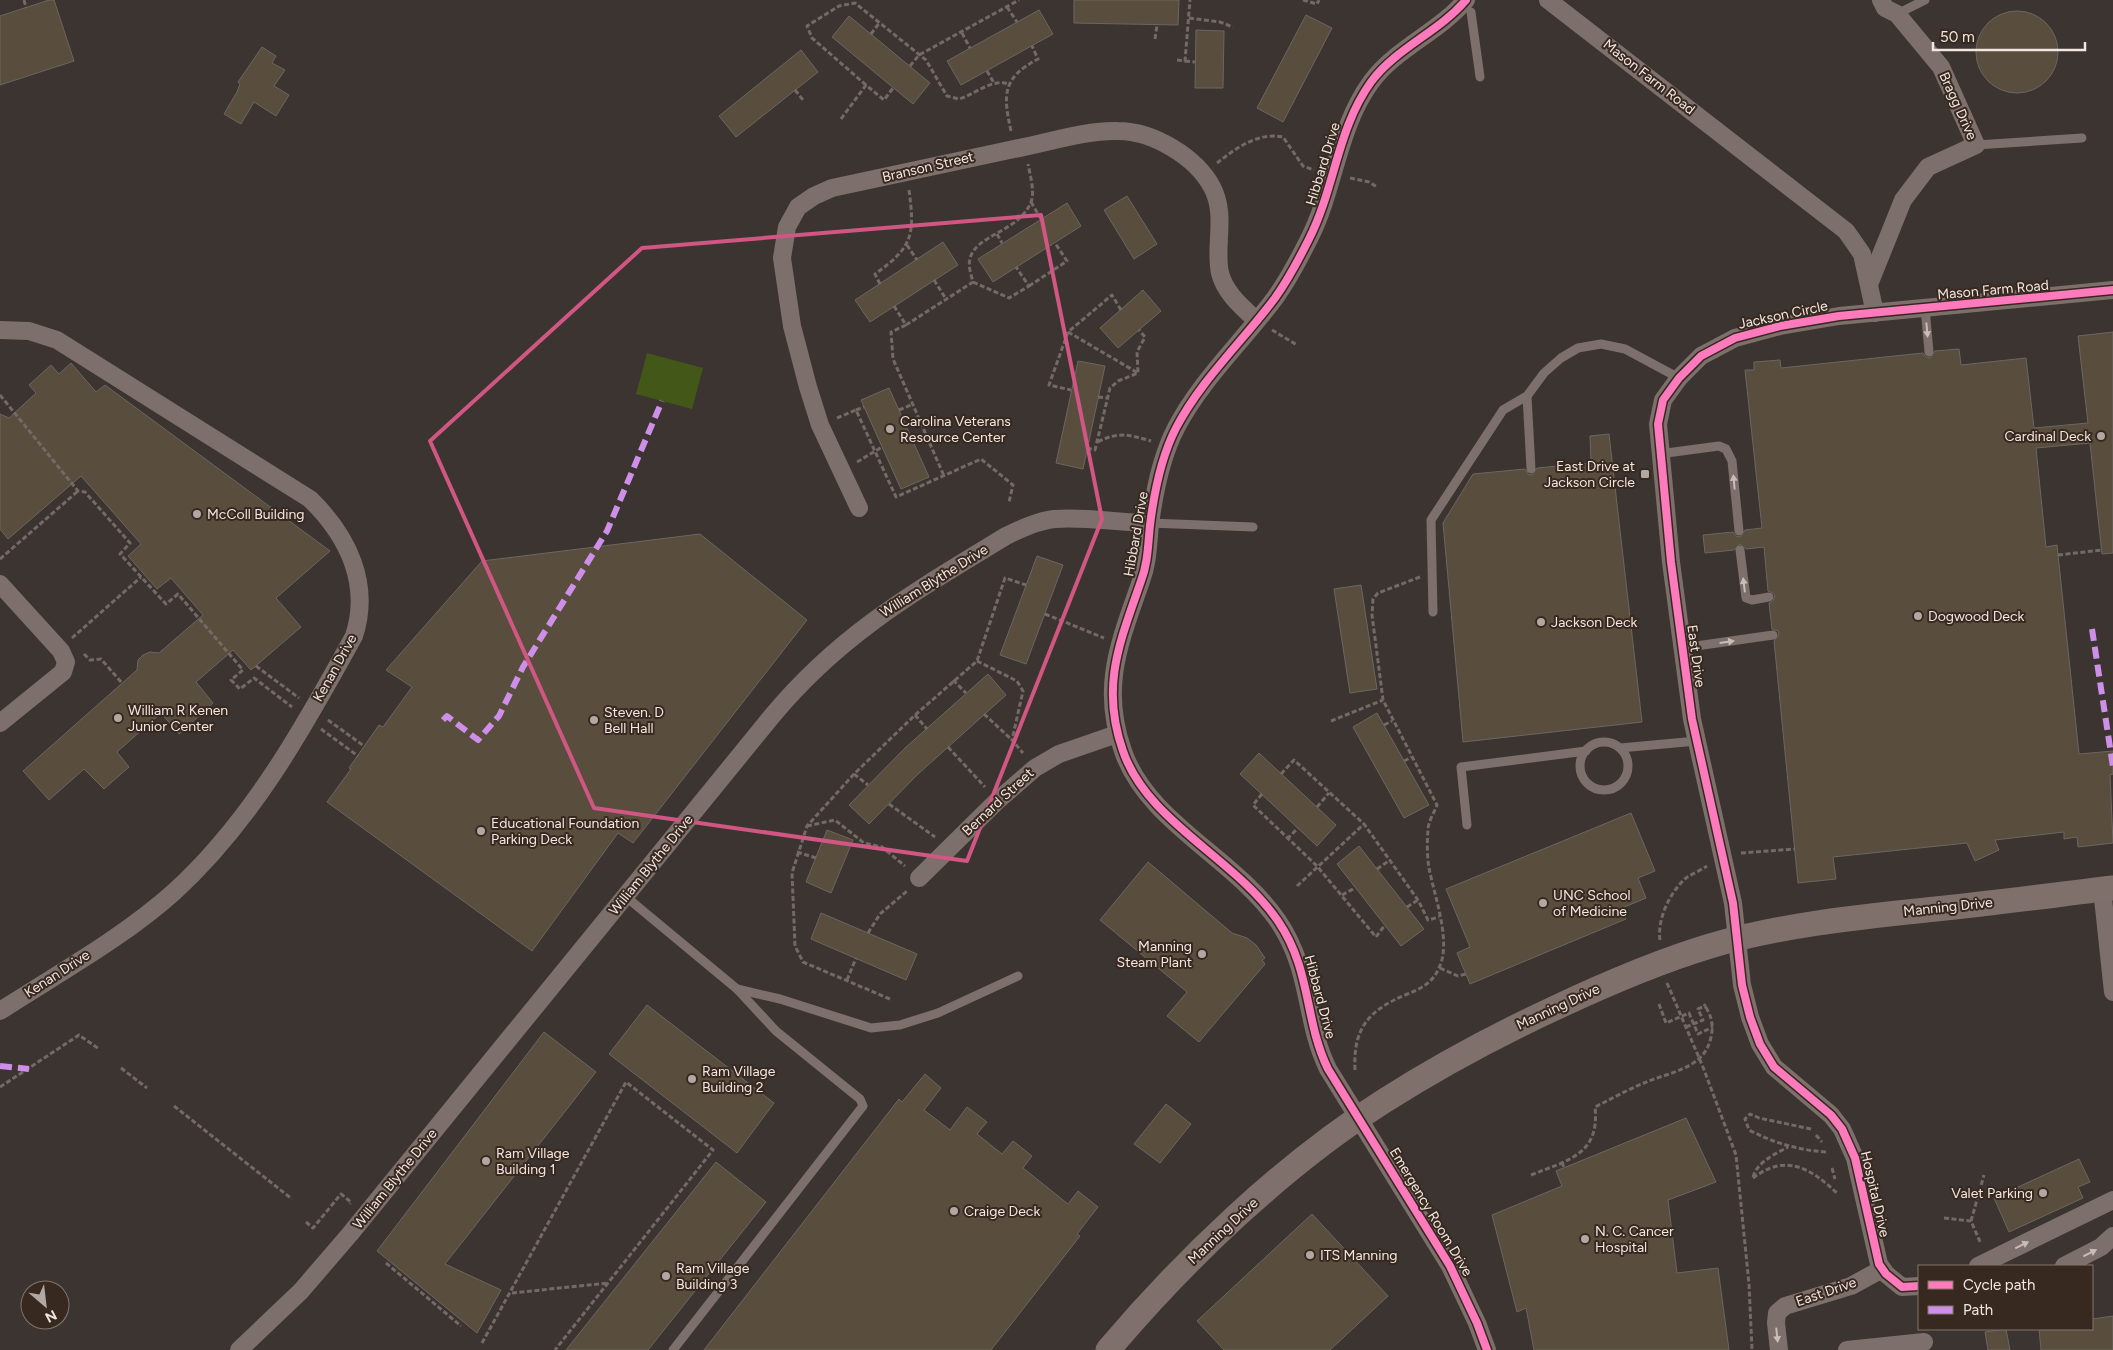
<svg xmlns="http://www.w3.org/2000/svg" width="2113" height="1350" viewBox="0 0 2113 1350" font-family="Figtree,sans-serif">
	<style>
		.green { fill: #425718 }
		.building { fill: #594d3e; stroke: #6c6661 }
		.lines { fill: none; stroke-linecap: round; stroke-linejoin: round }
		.path { stroke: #736a66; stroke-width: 3; stroke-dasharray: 5 2.5; stroke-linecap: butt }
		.lane { stroke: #7d6f6b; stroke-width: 9 }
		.street { stroke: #7d6f6b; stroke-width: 18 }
		.secondary { stroke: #80706c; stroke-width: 25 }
		.quiet { stroke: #ce8fe9; stroke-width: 6; stroke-dasharray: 12 6; stroke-linecap: butt }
		.cycleway-casing { stroke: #382920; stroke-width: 11 }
		.cycleway { stroke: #fd7abc; stroke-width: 8 }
		.oneway { fill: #c8bdb8 }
		.marked { fill: none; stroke: #d05683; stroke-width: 4; stroke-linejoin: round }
		.poi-dot { fill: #b2a8a3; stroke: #382920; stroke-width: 2 }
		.labels { text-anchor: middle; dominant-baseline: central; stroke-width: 4; stroke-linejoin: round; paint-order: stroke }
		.street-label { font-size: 14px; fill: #f1e7e1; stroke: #382920 }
		.poi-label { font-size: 14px; fill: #f1e7e1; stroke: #382920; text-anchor: start }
	</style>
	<rect width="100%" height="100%" fill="#3c3430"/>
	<!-- green -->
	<path class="green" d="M647,353L703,368L692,409L636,394Z"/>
	<!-- building -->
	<g class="building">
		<path d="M49,0H54L74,61L0,85V16Z"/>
		<path d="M1074,0H1179L1178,25L1074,23Z"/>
		<path d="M1039,10L1053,34L961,85L947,61Z"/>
		<circle cx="2017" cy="52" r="41"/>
		<path d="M1306,15L1332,28L1283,122L1257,108Z"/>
		<path d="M849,16L930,83L913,104L832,37Z"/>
		<path d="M1196,30L1224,31L1223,88H1195Z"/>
		<path d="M262,47L276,56L272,63L285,70L274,86L289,95L276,116L254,102L241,124L224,114L237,92L240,84L238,82Z"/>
		<path d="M801,50L818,72L736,137L719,116Z"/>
		<path d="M1127,196L1157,244L1134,259L1104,210Z"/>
		<path d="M1067,203L1081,226L993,282L978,259Z"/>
		<path d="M943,242L958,265L870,322L855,300Z"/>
		<path d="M1143,290L1161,311L1118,348L1100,328Z"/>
		<path d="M2113,332V553L2102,554L2090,443L2036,448L2046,547L2057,545L2079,754L2113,751V774L2110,775L2113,843L2078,847L2077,837L2064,839V832L1995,840L1999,850L1975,861L1967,843L1833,857L1836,879L1798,883L1774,641L1779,635L1778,631L1772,629L1769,603L1773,601L1775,596L1773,593L1768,591L1764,547L1746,549L1740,544L1734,550L1705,553L1703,535L1733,532L1736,536L1740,537L1745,530L1762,528L1745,370H1754V362L1780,360L1781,368L1923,353L1926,357L1930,358L1935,351L1959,349L1961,365L2026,358L2034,428L2088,423L2078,336Z"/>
		<path d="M1078,361L1105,366L1083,469L1056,463Z"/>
		<path d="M71,363L96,392L105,385L330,551L276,598L301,627L251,670L233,650L196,682L213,703L179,734L161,713L117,752L129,767L104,789L84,769L49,800L23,771L137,670L138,660L143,655L150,652L159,653L203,615L171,578L157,589L128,556L141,544L81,476L8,539L0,529V414L9,418L36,393L29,385L51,365L59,374Z"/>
		<path d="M889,388L929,477L901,489L861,400Z"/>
		<path d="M1609,434L1642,722L1463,742L1443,523L1473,474L1525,469L1528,474L1532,475L1537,468L1591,463L1590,436Z"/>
		<path d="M700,534L807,620L633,843L618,833L532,951L327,802L351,769L349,768L379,725L383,727L412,687L386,670L482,561Z"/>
		<path d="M1037,556L1063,565L1026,664L1000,655Z"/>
		<path d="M1361,585L1377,689L1350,693L1334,589Z"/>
		<path d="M988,674L1006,695L917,775L869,824L849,805L905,748Z"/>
		<path d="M1377,713L1429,805L1404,818L1353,727Z"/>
		<path d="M1259,753L1336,825L1317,846L1240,774Z"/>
		<path d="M1631,813L1655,871L1638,878L1646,898L1622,908L1626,919L1470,984L1457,953L1470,947L1446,889Z"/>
		<path d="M827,830L853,840L831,893L806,882Z"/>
		<path d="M1359,846L1424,929L1401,946L1337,864Z"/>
		<path d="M1148,862L1232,933L1247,938L1256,945L1265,958L1262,960L1265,964L1199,1042L1167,1016L1187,992L1100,920Z"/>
		<path d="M821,913L917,954L906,980L811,939Z"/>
		<path d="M647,1005L774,1103L737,1153L609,1054Z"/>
		<path d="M544,1032L596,1072L445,1264L501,1290L477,1333L377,1251Z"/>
		<path d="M925,1074L941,1088L924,1110L950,1130L967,1107L987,1122L977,1134L1002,1154L1013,1141L1032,1156L1023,1168L1068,1204L1078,1191L1098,1207L1077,1234L1080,1236L991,1350H704L899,1099L902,1102Z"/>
		<path d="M1166,1104L1191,1124L1160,1163L1134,1144Z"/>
		<path d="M1686,1118L1716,1182L1668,1200L1677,1273L1718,1268L1729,1350H1534L1526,1308L1517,1312L1492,1215L1562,1186L1556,1171Z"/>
		<path d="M2079,1159L2090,1182L2078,1187L2083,1198L2009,1232L1994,1198Z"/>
		<path d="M716,1162L766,1202L648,1350H566Z"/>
		<path d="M1312,1214L1388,1296L1330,1350H1224L1197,1321Z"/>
		<path d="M2113,1316V1350H2041L2039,1329H2092V1319Z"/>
		<path d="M2006,1329L2010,1350H1988L1985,1332Z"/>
	</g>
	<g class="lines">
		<!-- path -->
		<g class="path">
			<path d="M24,0L26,8"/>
			<path d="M1303,0L1317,4L1319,0"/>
			<path d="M1007,7L1017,22"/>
			<path d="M1189,18L1220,22L1233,27"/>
			<path d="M962,33L970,48"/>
			<path d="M871,34L880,22"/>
			<path d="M1155,39L1157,25"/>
			<path d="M1177,60L1185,61L1190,0"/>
			<path d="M1185,61L1195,62"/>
			<path d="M910,66L919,55L1019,0"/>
			<path d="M987,71L994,83"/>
			<path d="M866,85L812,38L807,26L839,6L855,3L926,60L947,96L959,99C974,95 995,76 1010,85"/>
			<path d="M795,90L803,100"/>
			<path d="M841,119L866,85L884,100L893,88"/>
			<path d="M1011,131C1003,95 1002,78 1038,59L1032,46"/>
			<path d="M1217,163C1236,148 1258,132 1283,137L1303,166L1314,170"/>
			<path d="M1350,178L1369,182L1377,187"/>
			<path d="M1031,202L1041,219"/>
			<path d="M997,234L1002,243"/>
			<path d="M907,245L917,260"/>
			<path d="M934,280L946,299"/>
			<path d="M973,282L1009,298L1029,286L1016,267"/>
			<path d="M880,284L875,274C913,247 915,235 909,190"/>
			<path d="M1029,286L1067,261L1055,243"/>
			<path d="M894,306L906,325L973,282C971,275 968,266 970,259C975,234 1022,232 1032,199C1034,189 1030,174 1028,164"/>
			<path d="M1121,310L1112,295L1068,332L1138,373"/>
			<path d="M906,325L891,332L893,359L944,476"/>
			<path d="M1272,330L1297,345"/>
			<path d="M1068,332L1049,385L1071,390"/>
			<path d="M0,395L78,491L85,492L130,543L120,554L166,604L178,594L243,670L231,680L240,689L254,678L292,707"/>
			<path d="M1098,397L1107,398"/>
			<path d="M856,410L864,407"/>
			<path d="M899,410L913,404"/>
			<path d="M837,418L856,410L896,497L981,459L1013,485L1009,502"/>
			<path d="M1098,442C1118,431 1130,435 1151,441"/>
			<path d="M1087,448L1095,450L1110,388L1118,381L1138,373L1137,352L1145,337L1139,330"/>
			<path d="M857,462L882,447"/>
			<path d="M2058,555L2102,550"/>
			<path d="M0,559L78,491"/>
			<path d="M1045,614L1104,638"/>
			<path d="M72,638L141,577"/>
			<path d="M84,654L90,660L101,659L122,683"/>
			<path d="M977,661L1017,681L1023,691L1012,740L1023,753"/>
			<path d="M256,666L299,698"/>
			<path d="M953,680L966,693"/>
			<path d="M984,714L1012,740"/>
			<path d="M915,715L927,729"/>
			<path d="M328,720L364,746"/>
			<path d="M1331,721L1383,700"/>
			<path d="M1384,725L1392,721"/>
			<path d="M321,729L358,756"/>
			<path d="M948,747L985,787"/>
			<path d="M1404,761L1412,757"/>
			<path d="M854,774L868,785"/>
			<path d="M1281,774L1294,760L1364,824"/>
			<path d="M1262,794L1253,805L1317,866L1376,937L1385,925"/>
			<path d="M889,804L935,837"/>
			<path d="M1317,807L1329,793"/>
			<path d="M807,826L835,820L864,843L882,847L905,866"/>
			<path d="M1287,839L1298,828"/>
			<path d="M797,852L816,858"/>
			<path d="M1741,853L1795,849"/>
			<path d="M1377,869L1390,860"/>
			<path d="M1297,886L1364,824L1418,900L1428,920L1439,917"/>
			<path d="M1342,895L1355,888"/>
			<path d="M1407,907L1418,900"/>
			<path d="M868,933L880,914L907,891"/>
			<path d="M1660,940C1657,919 1670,892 1686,878C1692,874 1701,870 1707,866"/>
			<path d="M1440,968L1458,976L1466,974"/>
			<path d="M847,980L856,958"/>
			<path d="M1667,983L1703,1067L1736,1155L1749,1284L1752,1350"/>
			<path d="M890,999L803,962L795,946L792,873L807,826L854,774L915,715L977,661L1005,578L1026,585"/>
			<path d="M1659,1004L1666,1023L1689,1013L1698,1034L1713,1027"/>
			<path d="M1686,1027L1703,1020L1698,1009L1705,1006L1706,1008"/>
			<path d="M121,1068L147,1088"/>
			<path d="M1355,1070C1353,1030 1367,1011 1405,995C1420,989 1432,984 1439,968C1452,942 1434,895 1429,868C1427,856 1427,842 1428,830C1428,822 1434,813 1437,805L1383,700L1372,615L1373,599L1378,593L1420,577"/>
			<path d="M0,1087L79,1035L99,1049"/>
			<path d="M174,1106L292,1199"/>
			<path d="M1811,1129L1759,1118L1750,1114L1745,1119L1749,1130C1774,1143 1798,1150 1826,1152"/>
			<path d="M1816,1135L1822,1142"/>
			<path d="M1562,1162L1564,1168"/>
			<path d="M1832,1168L1835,1179"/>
			<path d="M1531,1175C1568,1160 1600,1155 1595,1107C1611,1099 1627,1090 1644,1083C1669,1072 1705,1069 1711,1037C1714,1024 1711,1015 1704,1004"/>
			<path d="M1753,1177C1757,1162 1775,1154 1788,1147"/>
			<path d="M1753,1178C1786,1153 1810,1168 1837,1193"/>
			<path d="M1944,1218L1971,1221L1981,1244"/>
			<path d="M1971,1221L1984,1175"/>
			<path d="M306,1222L313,1228L341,1194L351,1202L350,1204"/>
			<path d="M386,1263L461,1326"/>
			<path d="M512,1293L608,1283"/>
			<path d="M482,1343L626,1082L713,1150L555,1350"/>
		</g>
		<!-- lane -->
		<g class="lane">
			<path d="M1471,12L1480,77"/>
			<path d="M1897,14L1925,0"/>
			<path d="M1976,145L2082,138"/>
			<path d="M1925,308L1929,352"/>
			<path d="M1527,396L1531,469"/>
			<path d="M1659,454L1719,446L1726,449L1732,461L1739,531"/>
			<path d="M1150,523L1253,527"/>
			<path d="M1740,550L1746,598L1752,600L1769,597"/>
			<path d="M1433,612L1431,520L1503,410L1527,396L1544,373L1561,358L1578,348L1601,344L1625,349L1679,378"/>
			<path d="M1682,648L1773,635"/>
			<circle cx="1604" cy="766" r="24"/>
			<path d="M1620,748L1697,741"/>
			<path d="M1467,825L1461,767L1586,751"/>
			<path d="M625,896L737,989L776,1031L860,1099L863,1106L673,1350"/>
			<path d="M737,989L780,999L871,1028L900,1025L938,1013L1018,976"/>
		</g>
		<!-- street -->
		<g class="street">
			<path d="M1466,0C1439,32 1396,48 1371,82C1337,129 1335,188 1309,239C1299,259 1288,280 1275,298C1242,342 1201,380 1176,428C1161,457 1154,493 1150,525C1148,544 1148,563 1141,581C1120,642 1100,686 1123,751C1147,822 1235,858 1278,921C1312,971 1304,1020 1328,1069L1450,1266L1477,1323L1487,1350"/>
			<path d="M1548,0L1846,231L1862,254L1875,313"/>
			<path d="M1870,282L1903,200L1928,167L1976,145L1941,67L1897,14L1885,8L1881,0"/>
			<path d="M0,330L29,331L57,340L310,499C348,536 371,584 354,636C304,727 252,821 174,892C124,937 57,974 0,1011"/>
			<path d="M859,508L820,425L808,387L792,326L782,258L787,227L798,207L814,196L832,188C893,175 953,162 1014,149C1047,143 1085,130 1118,131C1153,131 1196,157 1212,187C1227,215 1214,246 1220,273C1225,293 1242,307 1256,320"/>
			<path d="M0,584L61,651L66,662L63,672L0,723"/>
			<path d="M919,878L997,801L1035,768L1059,754L1117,734"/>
			<path d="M2102,889L2113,992"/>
			<path d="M1978,1266L2113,1200"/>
			<path d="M2064,1266L2101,1247L2113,1236"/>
			<path d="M1919,1286L1902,1287L1886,1274L1879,1264L1855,1158L1842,1129L1831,1115L1774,1067L1760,1044L1750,1017L1742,985L1733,903L1692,719L1671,562L1658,424L1663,400L1679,378L1701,356L1735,338L1780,326L1839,316L2113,290"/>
			<path d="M239,1350L301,1291L350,1234L772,716C841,633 916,591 1006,536C1021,529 1037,521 1054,519C1085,516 1118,523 1150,523"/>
			<path d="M1779,1350L1776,1323L1777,1313L1785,1306L1851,1286L1882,1269"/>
			<path d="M1847,1350L1924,1342"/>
		</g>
		<!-- secondary -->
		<path class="secondary" d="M1108,1350C1185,1259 1283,1165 1384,1101C1439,1066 1497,1035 1555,1008C1606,984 1657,962 1710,946C1784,924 1860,917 1936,909C1995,903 2054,895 2113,888"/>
		<!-- quiet -->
		<g class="quiet">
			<path d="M2092,629L2113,767"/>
			<path d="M443,720L447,716L478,740L499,716L523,667L607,531L662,401"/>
			<path d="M0,1066L29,1069"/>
		</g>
		<defs>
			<g id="cycleway">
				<path d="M1466,0C1439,32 1396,48 1371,82C1337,129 1335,188 1309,239C1299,259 1288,280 1275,298C1242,342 1201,380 1176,428C1161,457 1154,493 1150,525C1148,544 1148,563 1141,581C1120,642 1100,686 1123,751C1147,822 1235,858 1278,921C1312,971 1304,1020 1328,1069L1450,1266L1477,1323L1487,1350"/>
				<path d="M1919,1286L1902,1287L1886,1274L1879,1264L1855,1158L1842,1129L1831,1115L1774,1067L1760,1044L1750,1017L1742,985L1733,903L1692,719L1671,562L1658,424L1663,400L1679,378L1701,356L1735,338L1780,326L1839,316L2113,290"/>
			</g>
		</defs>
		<!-- cycleway casing -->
		<use href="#cycleway" class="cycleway-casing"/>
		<!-- cycleway -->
		<use href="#cycleway" class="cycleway"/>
	</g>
	<!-- one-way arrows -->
	<defs><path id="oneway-solid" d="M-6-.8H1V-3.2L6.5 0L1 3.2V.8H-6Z" transform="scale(1.25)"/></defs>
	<g class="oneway">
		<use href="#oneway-solid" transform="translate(1927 330) rotate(85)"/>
		<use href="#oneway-solid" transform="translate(1734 482) rotate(-95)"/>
		<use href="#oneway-solid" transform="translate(1744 585) rotate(-97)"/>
		<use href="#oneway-solid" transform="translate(1727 642) rotate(-8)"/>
		<use href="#oneway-solid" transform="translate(2022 1245) rotate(-26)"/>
		<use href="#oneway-solid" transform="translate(2090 1253) rotate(-27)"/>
		<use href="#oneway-solid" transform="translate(1777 1335) rotate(84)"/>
	</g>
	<!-- marked area -->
	<path class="marked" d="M1041,215L1102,519L967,861L594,808L430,441L642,248Z"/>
	<!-- markers -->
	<g class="poi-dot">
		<circle cx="890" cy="429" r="5"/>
		<circle cx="2101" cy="436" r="5"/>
		<rect x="1640" y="469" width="10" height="10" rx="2.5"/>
		<circle cx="197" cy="514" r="5"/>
		<circle cx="1918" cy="616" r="5"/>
		<circle cx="1541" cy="622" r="5"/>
		<circle cx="118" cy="718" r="5"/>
		<circle cx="594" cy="720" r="5"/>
		<circle cx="481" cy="831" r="5"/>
		<circle cx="1543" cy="903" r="5"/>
		<circle cx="1202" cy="954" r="5"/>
		<circle cx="692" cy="1079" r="5"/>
		<circle cx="486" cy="1161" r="5"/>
		<circle cx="2043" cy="1193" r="5"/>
		<circle cx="954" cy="1211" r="5"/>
		<circle cx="1585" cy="1239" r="5"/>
		<circle cx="1310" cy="1255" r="5"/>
		<circle cx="666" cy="1276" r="5"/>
	</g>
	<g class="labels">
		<!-- street labels -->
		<g class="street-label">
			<text transform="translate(1649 77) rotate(38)">Mason Farm Road</text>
			<text transform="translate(1958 106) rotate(66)">Bragg Drive</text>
			<text transform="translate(1323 164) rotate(-73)">Hibbard Drive</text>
			<text transform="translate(928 167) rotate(-13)">Branson Street</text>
			<text transform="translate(1993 290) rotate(-5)">Mason Farm Road</text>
			<text transform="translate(1783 315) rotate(-12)">Jackson Circle</text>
			<text transform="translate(1136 534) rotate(-80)">Hibbard Drive</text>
			<text transform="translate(934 581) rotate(-32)">William Blythe Drive</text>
			<text transform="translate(1696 656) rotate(82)">East Drive</text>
			<text transform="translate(335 668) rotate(-61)">Kenan Drive</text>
			<text transform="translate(998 802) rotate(-43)">Bernard Street</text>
			<text transform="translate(651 865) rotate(-51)">William Blythe Drive</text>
			<text transform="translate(1948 907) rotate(-6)">Manning Drive</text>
			<text transform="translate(57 974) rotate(-33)">Kenan Drive</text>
			<text transform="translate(1320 997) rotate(75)">Hibbard Drive</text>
			<text transform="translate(1558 1007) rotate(-25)">Manning Drive</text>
			<text transform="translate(395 1179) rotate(-51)">William Blythe Drive</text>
			<text transform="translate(1875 1194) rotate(77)">Hospital Drive</text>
			<text transform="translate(1431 1212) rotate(59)">Emergency Room Drive</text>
			<text transform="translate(1223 1231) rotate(-43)">Manning Drive</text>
			<text transform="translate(1826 1292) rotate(-19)">East Drive</text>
		</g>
		<!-- poi labels -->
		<g class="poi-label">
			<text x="900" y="421">Carolina Veterans<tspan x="900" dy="16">Resource Center</tspan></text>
			<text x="2091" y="436" text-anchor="end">Cardinal Deck</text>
			<text x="1635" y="466" text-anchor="end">East Drive at<tspan x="1635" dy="16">Jackson Circle</tspan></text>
			<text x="207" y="514">McColl Building</text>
			<text x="1928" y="616">Dogwood Deck</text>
			<text x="1551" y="622">Jackson Deck</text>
			<text x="128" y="710">William R Kenen<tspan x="128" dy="16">Junior Center</tspan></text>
			<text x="604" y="712">Steven. D<tspan x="604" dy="16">Bell Hall</tspan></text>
			<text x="491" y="823">Educational Foundation<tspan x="491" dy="16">Parking Deck</tspan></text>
			<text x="1553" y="895">UNC School<tspan x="1553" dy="16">of Medicine</tspan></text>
			<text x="1192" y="946" text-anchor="end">Manning<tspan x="1192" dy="16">Steam Plant</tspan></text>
			<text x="702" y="1071">Ram Village<tspan x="702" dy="16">Building 2</tspan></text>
			<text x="496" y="1153">Ram Village<tspan x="496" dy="16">Building 1</tspan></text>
			<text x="2033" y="1193" text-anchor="end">Valet Parking</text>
			<text x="964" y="1211">Craige Deck</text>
			<text x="1595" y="1231">N. C. Cancer<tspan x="1595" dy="16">Hospital</tspan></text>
			<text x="1320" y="1255">ITS Manning</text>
			<text x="676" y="1268">Ram Village<tspan x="676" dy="16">Building 3</tspan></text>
		</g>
	</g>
	<!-- legend -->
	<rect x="1918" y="1265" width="175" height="65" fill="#382920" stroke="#82756d"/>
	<rect x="1928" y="1281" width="25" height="8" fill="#fd7abc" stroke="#82756d"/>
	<text x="1963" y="1290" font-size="15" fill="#f1e7e1">Cycle path</text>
	<rect x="1928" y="1306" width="25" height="8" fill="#ce8fe9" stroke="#82756d"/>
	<text x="1963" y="1315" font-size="15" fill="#f1e7e1">Path</text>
	<!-- north arrow -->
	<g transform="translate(45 1305) rotate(152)"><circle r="24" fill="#382920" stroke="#82756d"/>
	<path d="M0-4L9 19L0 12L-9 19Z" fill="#b2a8a3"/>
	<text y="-8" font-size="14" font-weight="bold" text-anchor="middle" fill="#f1e7e1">N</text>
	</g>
	<!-- scale -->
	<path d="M1933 42v8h152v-8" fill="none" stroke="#f1e7e1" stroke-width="2.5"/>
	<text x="1940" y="42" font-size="15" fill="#f1e7e1" stroke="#382920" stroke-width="4" paint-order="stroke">50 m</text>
</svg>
